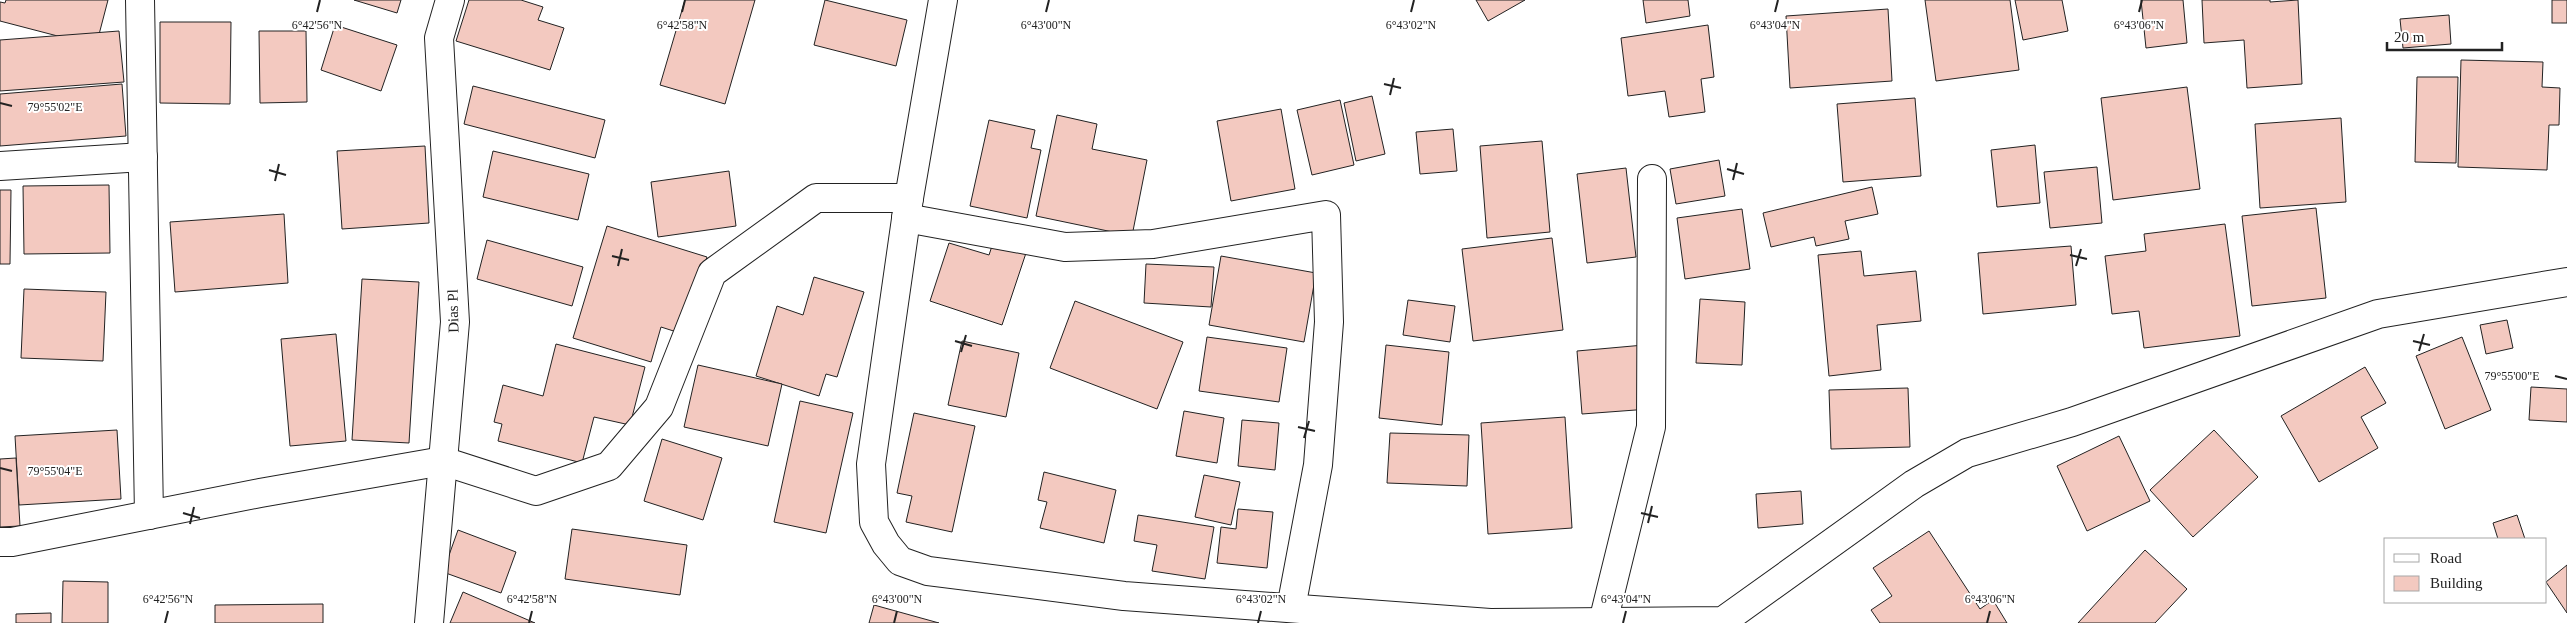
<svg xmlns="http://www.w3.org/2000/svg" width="2567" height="623" viewBox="0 0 2567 623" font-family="'Times New Roman',serif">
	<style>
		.building { fill: #f3c9c0; stroke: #222 }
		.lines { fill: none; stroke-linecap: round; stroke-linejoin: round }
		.minor-casing { stroke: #222; stroke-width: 30 }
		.minor { stroke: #fff; stroke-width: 28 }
		.ticks { fill: none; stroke: #222; stroke-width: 2 }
		.labels { text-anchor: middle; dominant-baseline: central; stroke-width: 4; stroke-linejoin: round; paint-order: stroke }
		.street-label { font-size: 15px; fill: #222; stroke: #fff }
		.ticks-label { font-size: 12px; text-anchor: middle; fill: #222; stroke: #fff; stroke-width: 4; stroke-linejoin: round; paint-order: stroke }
	</style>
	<rect width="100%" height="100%" fill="#fff"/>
	<!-- building -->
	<g class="building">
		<path d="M6,0H108L96,46L0,21V2L5,3Z"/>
		<path d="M354,0H401L397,13Z"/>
		<path d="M469,0H521L543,7L538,20L564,28L550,70L456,41Z"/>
		<path d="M685,0H755L725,104L660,85Z"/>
		<path d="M825,0L907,20L896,66L814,45Z"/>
		<path d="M1476,0H1525L1488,21Z"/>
		<path d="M1643,0H1688L1690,16L1646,23Z"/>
		<path d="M1925,0H2010L2019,70L1936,81Z"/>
		<path d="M2015,0H2062L2068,31L2023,40Z"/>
		<path d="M2141,0H2183L2187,43L2146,48Z"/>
		<path d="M2202,0H2270V2L2298,0L2302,84L2247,88L2244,40L2204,43Z"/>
		<rect x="2552" y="0" width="15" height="23"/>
		<path d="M1888,9L1892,81L1790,88L1786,16Z"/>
		<path d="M2449,15L2451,44L2403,48L2400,19Z"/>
		<path d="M160,22H231L230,104L160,103Z"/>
		<path d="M335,25L397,45L381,91L321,70Z"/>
		<path d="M1708,25L1714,77L1701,79L1705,112L1669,117L1665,91L1628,96L1621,38Z"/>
		<path d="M119,31L124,82L0,91V40Z"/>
		<path d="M259,31H306L307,102L260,103Z"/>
		<path d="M2461,60L2543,62L2542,87L2560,88L2559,125H2549L2547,170L2458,167Z"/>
		<path d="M2417,77H2458L2456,163L2415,162Z"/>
		<path d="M122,84L126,136L0,146V94Z"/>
		<path d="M473,86L605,120L595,158L464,124Z"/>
		<path d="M2187,87L2200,189L2113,200L2101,98Z"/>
		<path d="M1372,96L1385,154L1356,161L1344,103Z"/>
		<path d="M1915,98L1921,176L1843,182L1837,104Z"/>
		<path d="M1340,100L1354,165L1312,175L1297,110Z"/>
		<path d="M1281,109L1295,189L1231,201L1217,121Z"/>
		<path d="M1057,115L1097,124L1092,149L1147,160L1132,236L1036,216Z"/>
		<path d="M2341,118L2346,202L2260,208L2255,124Z"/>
		<path d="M989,120L1035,130L1031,148L1041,150L1027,218L970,206Z"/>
		<path d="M1453,129L1457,171L1420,174L1416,132Z"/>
		<path d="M1542,141L1550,232L1487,238L1480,146Z"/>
		<path d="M2035,145L2040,203L1997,207L1991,150Z"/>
		<path d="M425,146L429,223L342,229L337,151Z"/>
		<path d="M493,151L589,174L578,220L483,197Z"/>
		<path d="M1719,160L1725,196L1676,204L1670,169Z"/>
		<path d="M2097,167L2102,223L2050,228L2044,172Z"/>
		<path d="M1626,168L1636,257L1587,263L1577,174Z"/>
		<path d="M729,171L736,226L658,237L651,182Z"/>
		<path d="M109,185L110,253L24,254L23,186Z"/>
		<path d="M1872,187L1878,214L1845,221L1849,239L1816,246L1814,237L1771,247L1763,213Z"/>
		<path d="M0,190H11L10,264H0Z"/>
		<path d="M2316,208L2326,298L2252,306L2242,216Z"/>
		<path d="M1742,209L1750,269L1685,279L1677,218Z"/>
		<path d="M284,214L288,283L175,292L170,222Z"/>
		<path d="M2225,224L2240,336L2144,348L2139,311L2112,314L2105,256L2146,251L2144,234Z"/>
		<path d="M607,226L707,257L683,334L661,327L651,362L573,338Z"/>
		<path d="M1552,238L1563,330L1473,341L1462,249Z"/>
		<path d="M487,240L583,267L572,306L477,279Z"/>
		<path d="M949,243L989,255L993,243L1026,253L1002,325L930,301Z"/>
		<path d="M2071,246L2076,305L1983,314L1978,253Z"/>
		<path d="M1861,251L1864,276L1916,271L1921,321L1877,325L1881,370L1829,376L1818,255Z"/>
		<path d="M1221,256L1316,273L1304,342L1209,325Z"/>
		<path d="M1146,264L1214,267L1211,307L1144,303Z"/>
		<path d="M814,277L864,292L837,377L826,374L819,396L756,376L777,306L803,315Z"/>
		<path d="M362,279L419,282L409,443L352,440Z"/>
		<path d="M24,289L106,292L103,361L21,358Z"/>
		<path d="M1700,299L1745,302L1742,365L1696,363Z"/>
		<path d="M1408,300L1455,306L1450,342L1403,335Z"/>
		<path d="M1075,301L1183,342L1157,409L1050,368Z"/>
		<path d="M2507,320L2513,348L2486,354L2480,325Z"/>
		<path d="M336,334L346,441L290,446L281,339Z"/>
		<path d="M1207,337L1287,348L1279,402L1199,391Z"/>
		<path d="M2462,337L2491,410L2445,429L2416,356Z"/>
		<path d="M962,341L1019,353L1006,417L948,405Z"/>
		<path d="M556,344L645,367L630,425L594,417L582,463L498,441L502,424L494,422L503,385L543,396Z"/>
		<path d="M1386,345L1449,352L1442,425L1379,418Z"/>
		<path d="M1644,345L1649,409L1582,414L1577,351Z"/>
		<path d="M698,365L782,384L768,446L684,427Z"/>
		<path d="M2365,367L2386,403L2361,417L2378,448L2319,482L2281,416Z"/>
		<path d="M2531,387L2567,389V422L2529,420Z"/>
		<path d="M1908,388L1910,447L1831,449L1829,390Z"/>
		<path d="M800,401L853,413L826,533L774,522Z"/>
		<path d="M1184,411L1224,418L1217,463L1176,456Z"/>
		<path d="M914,413L975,426L952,532L906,522L912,496L897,493Z"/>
		<path d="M1565,417L1572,528L1488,534L1481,423Z"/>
		<path d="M1242,420L1279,423L1275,470L1238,466Z"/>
		<path d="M117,430L121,499L19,505L15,436Z"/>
		<path d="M2214,430L2258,477L2193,537L2150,490Z"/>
		<path d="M1390,433L1469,435L1467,486L1387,483Z"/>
		<path d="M2119,436L2150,501L2087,531L2057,466Z"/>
		<path d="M662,439L722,458L703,520L644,501Z"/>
		<path d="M16,458L20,526L0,527V459Z"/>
		<path d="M1044,472L1116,490L1104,543L1040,528L1047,502L1038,500Z"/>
		<path d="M1204,475L1240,482L1231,525L1195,517Z"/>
		<path d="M1801,491L1803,524L1758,528L1756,494Z"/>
		<path d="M1238,509L1273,512L1267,568L1217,563L1221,527L1236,529Z"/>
		<path d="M1138,515L1214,527L1205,579L1152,571L1157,545L1134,541Z"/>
		<path d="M2517,515L2525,539H2498L2493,523Z"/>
		<path d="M572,529L687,545L680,595L565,579Z"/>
		<path d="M458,530L516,552L501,593L443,572Z"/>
		<path d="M1929,531L1980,609L1993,600L2007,623H1880L1871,610L1892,596L1873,568Z"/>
		<path d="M2145,550L2187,589L2155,623H2078Z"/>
		<path d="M2567,565V613L2546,582Z"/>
		<path d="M63,581L108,582V623H62Z"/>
		<path d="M463,592L535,623H450Z"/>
		<path d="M323,604V623H215V605Z"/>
		<path d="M874,605L939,623H869Z"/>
		<path d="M51,613V623H16V614Z"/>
	</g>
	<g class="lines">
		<defs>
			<g id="minor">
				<path d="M140,0L149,515"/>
				<path d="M943,0L909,198L871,464L874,522L886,544L900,561L928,571L1124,596L1490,623L1723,621L1914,484L1967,453L2072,422L2378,314L2567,282"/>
				<path d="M0,166L143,157"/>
				<path d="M906,218L1065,247L1153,244L1326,215L1329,322L1318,465L1291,608"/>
				<path d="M0,542H12L260,493L443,461L536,491L609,466L659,407L712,273L816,198H909"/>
				<path d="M1603,622L1651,427L1652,179"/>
				<path d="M429,623L455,322L439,38L450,0"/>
			</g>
		</defs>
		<!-- minor casing -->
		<use href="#minor" class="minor-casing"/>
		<!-- minor -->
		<use href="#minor" class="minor"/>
	</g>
	<!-- ticks -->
	<path class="ticks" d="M317,12L320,0M682,12L685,0M1046,12L1049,0M1411,12L1414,0M1775,12L1778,0M2139,12L2142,0M1384,84L1401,88M1390,95L1394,78M0,103L12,106M1727,169L1744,174M269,170L286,175M1733,180L1737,163M275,181L279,164M2070,255L2087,259M612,256L629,260M618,266L622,249M2076,266L2081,249M955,341L972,346M2413,341L2430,345M2419,351L2424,334M961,352L966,335M2555,376L2567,379M1298,427L1315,431M1304,438L1309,421M0,468L12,471M183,513L200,518M1641,513L1658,517M1648,523L1652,506M190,524L194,507M165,623L168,611M529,623L532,611M894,623L897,611M1258,623L1261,611M1623,623L1626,611M1987,623L1990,611"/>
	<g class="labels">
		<!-- street labels -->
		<g class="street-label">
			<text transform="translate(453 311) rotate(-91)">Dias Pl</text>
		</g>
	</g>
	<g class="ticks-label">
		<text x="317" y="29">6°42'56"N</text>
		<text x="682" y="29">6°42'58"N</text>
		<text x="1046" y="29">6°43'00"N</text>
		<text x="1775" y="29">6°43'04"N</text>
		<text x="1411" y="29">6°43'02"N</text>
		<text x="2139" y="29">6°43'06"N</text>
		<text x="55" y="111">79°55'02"E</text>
		<text x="2512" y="380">79°55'00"E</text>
		<text x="55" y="475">79°55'04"E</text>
		<text x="168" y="603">6°42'56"N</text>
		<text x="532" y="603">6°42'58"N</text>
		<text x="897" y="603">6°43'00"N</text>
		<text x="1261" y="603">6°43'02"N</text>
		<text x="1626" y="603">6°43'04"N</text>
		<text x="1990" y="603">6°43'06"N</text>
	</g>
	<!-- legend -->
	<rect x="2384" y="538" width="162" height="65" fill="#ffffff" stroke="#a7a7a7"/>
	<rect x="2394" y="554" width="25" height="8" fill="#ffffff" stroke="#a7a7a7"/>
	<text x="2430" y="563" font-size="15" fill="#222222">Road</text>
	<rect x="2394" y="576" width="25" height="15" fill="#f3c9c0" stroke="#a7a7a7"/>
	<text x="2430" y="588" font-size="15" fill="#222222">Building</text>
	<!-- scale -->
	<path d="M2387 42v8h115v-8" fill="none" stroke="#222222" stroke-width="2.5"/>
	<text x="2394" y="42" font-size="15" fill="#222222" stroke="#ffffff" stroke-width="4" paint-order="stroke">20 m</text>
</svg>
